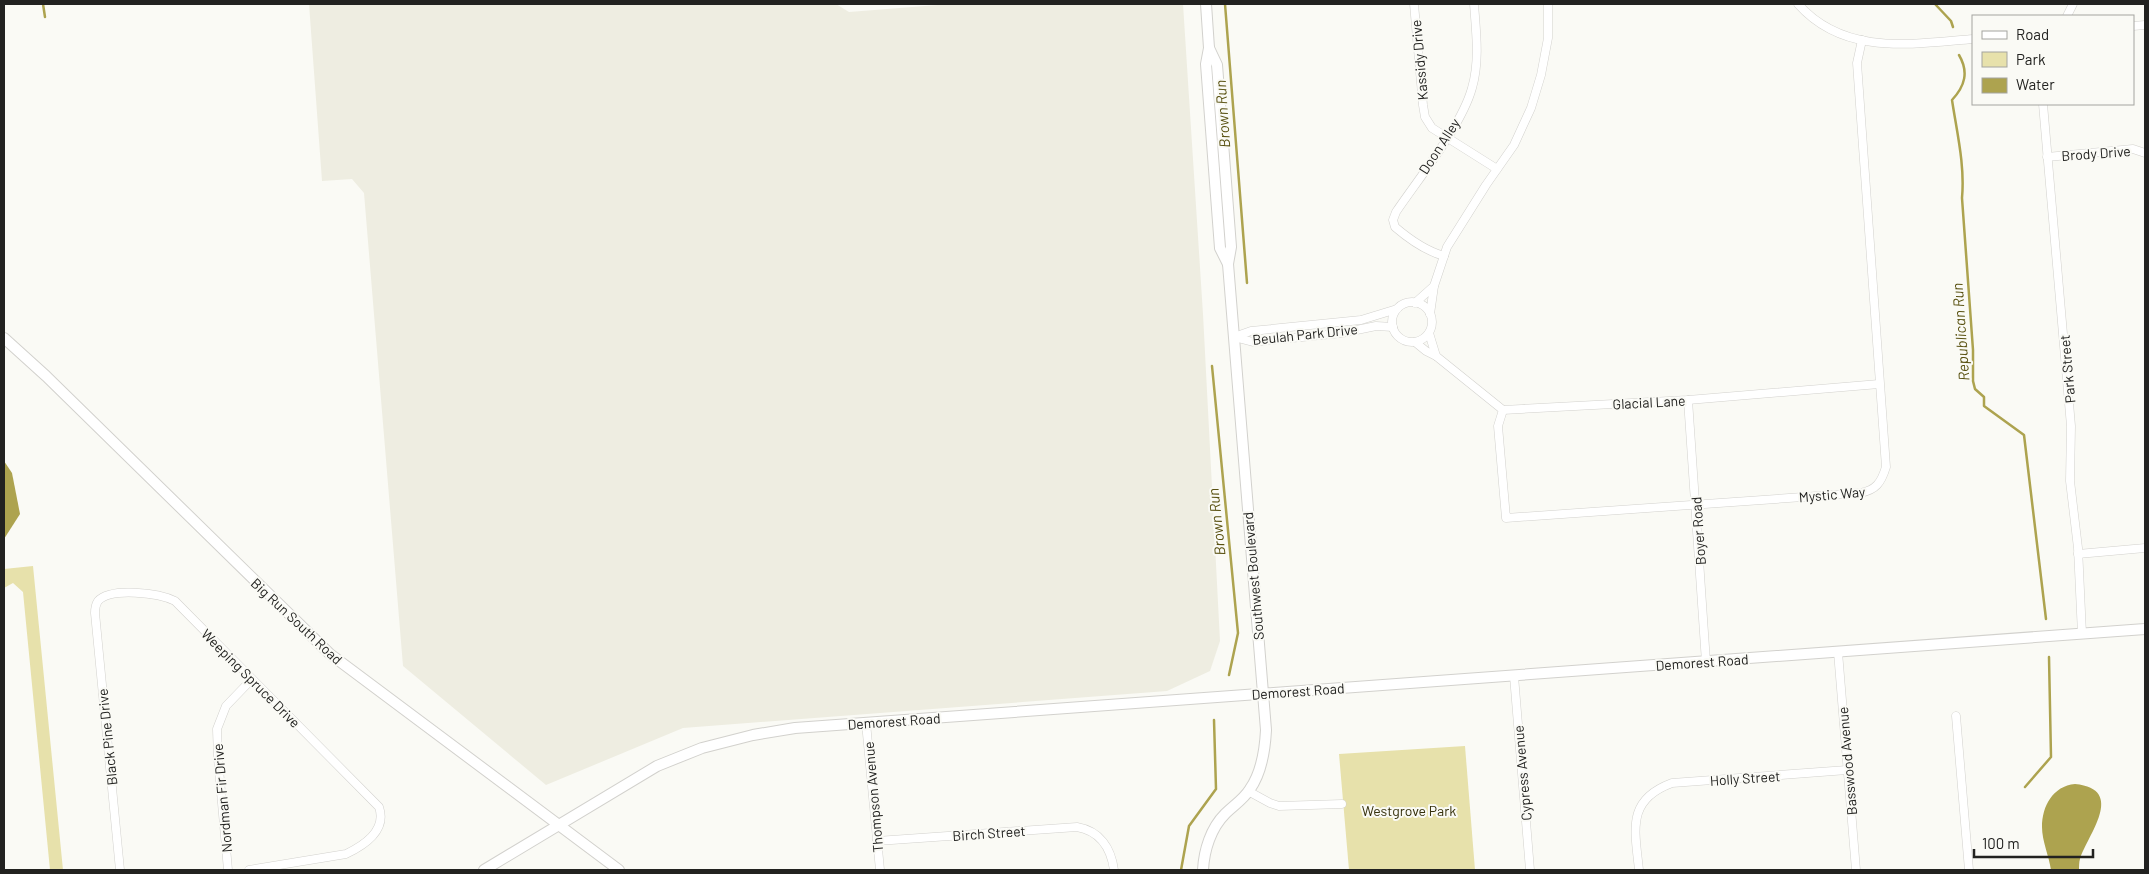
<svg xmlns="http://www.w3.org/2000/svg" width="2149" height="874" viewBox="0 0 2149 874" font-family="Barlow,sans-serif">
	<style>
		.built { fill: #eeede1 }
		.green { fill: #e7e1ab }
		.water { fill: #ada34f }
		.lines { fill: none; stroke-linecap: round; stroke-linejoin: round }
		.stream { stroke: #ada34f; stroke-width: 2.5 }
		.minor-casing { stroke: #d2d1cd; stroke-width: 9 }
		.tertiary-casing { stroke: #d2d1cd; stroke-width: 12 }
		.minor { stroke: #fff; stroke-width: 8 }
		.tertiary { stroke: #fff; stroke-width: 10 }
		.labels { text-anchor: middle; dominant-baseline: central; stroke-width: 4; stroke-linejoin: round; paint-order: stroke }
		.street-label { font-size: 14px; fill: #222220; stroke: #fafaf5 }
		.park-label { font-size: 14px; fill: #35300b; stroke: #fafaf5 }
		.water-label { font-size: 15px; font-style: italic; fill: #595111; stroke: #fafaf5 }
	</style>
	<rect width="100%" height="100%" fill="#fafaf5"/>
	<!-- built -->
	<path class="built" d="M309,4H836L849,12L950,4H1183L1203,314L1220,641L1210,671L1167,691L683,728L546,785L403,666L364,193L352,179L322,181Z"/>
	<!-- green -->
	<g class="green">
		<path d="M33,566L63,870H50L23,592L13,583L4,588V569Z"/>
		<path d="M1465,746L1475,870H1349L1339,754Z"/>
	</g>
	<!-- water -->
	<g class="water">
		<path d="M4,461L12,473L20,514L4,539Z"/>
		<path d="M2075,784C2127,789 2087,836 2080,859C2079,862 2079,867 2079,870H2051C2049,856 2042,841 2042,827C2042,806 2053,786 2075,784Z"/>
	</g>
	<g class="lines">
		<!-- stream -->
		<g class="stream">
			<path d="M43,4L45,17"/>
			<path d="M1225,4L1247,283"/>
			<path d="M1935,4L1951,21L1953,27"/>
			<path d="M1959,55C1969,72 1965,86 1952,100C1957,133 1965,165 1962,198L1973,350V381L1975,389L1984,397V406L2024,435L2046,619"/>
			<path d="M1212,366L1238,633L1229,675"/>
			<path d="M2025,787L2051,757L2049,657"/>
			<path d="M1181,870L1189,826L1216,789L1214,720"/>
		</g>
		<defs>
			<g id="minor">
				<path d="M1414,4L1423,105L1425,117L1432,128L1497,169"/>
				<path d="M1798,4C1844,56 1911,44 1973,39"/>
				<path d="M2067,16L2073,4"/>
				<path d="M2133,26L2145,25"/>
				<path d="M2043,104L2071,426L2070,481L2078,548L2082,634"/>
				<path d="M2047,157L2133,149L2145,153"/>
				<path d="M1444,256C1426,251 1409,239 1395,227L1393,220L1396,212C1419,178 1462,125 1472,88C1480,61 1476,31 1474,4"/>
				<circle cx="1412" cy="322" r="20"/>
				<path d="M1415,303L1434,286"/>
				<path d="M1430,314L1434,286L1447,247L1486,185L1514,145L1531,108L1541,75L1548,38V4"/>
				<path d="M1429,333L1436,356"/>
				<path d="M1234,337L1251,331L1361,320L1397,309"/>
				<path d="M1234,337L1253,342L1342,333L1376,326L1393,327"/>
				<path d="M1415,342L1426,351L1436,356L1503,410L1688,400L1879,384"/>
				<path d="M1688,400L1706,662"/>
				<path d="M1503,410L1498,426L1506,518L1860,493C1876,490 1881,483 1886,467L1857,63L1862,40"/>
				<path d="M2078,554L2145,548"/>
				<path d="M1838,652L1856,870"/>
				<path d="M1514,676L1530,870"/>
				<path d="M1956,716L1969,870"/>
				<path d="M866,723L880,870"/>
				<path d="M1248,791L1270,803L1279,806L1342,804"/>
				<path d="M877,841L1077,827C1100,831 1111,848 1114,870"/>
				<path d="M120,870L95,613C95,609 96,604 98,601C111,587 159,593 175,601L379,807C387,830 365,845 346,854L249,870"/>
				<path d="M228,870L218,758L217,729L226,706L252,679"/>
				<path d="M1639,870C1635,830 1626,800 1672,783L1847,770"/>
			</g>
			<g id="tertiary">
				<path d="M1206,4L1209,48L1206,64L1220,248L1228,264"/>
				<path d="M4,338L46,376L330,654L619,870"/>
				<path d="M484,870L657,766L702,748L753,735L795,728L2145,629"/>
				<path d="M1203,870C1204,850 1211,828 1225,814C1233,806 1244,799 1250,789C1262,772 1265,750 1266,730L1228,264L1231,247L1217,65L1209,48"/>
			</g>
		</defs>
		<!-- minor casing -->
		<use href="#minor" class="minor-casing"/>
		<!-- tertiary casing -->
		<use href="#tertiary" class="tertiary-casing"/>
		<!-- minor -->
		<use href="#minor" class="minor"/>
		<!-- tertiary -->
		<use href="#tertiary" class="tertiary"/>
	</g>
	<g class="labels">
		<!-- street labels -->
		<g class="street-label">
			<text transform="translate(1419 60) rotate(-95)">Kassidy Drive</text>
			<text transform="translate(1439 146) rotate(-57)">Doon Alley</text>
			<text transform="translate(2096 153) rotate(-4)">Brody Drive</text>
			<text transform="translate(1305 334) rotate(-6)">Beulah Park Drive</text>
			<text transform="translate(2067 369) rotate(-95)">Park Street</text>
			<text transform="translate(1649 402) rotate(-3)">Glacial Lane</text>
			<text transform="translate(1832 494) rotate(-5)">Mystic Way</text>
			<text transform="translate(1698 531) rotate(-94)">Boyer Road</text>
			<text transform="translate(1253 576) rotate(-95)">Southwest Boulevard</text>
			<text transform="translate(297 621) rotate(43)">Big Run South Road</text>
			<text transform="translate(1702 662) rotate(-4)">Demorest Road</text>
			<text transform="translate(251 678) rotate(45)">Weeping Spruce Drive</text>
			<text transform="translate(1298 691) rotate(-4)">Demorest Road</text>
			<text transform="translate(894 721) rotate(-4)">Demorest Road</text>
			<text transform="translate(107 737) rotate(-96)">Black Pine Drive</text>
			<text transform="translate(1847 761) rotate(-95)">Basswood Avenue</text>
			<text transform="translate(1522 773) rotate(-95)">Cypress Avenue</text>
			<text transform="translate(1745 778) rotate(-4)">Holly Street</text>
			<text transform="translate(873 797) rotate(-95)">Thompson Avenue</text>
			<text transform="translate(222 798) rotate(-95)">Nordman Fir Drive</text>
			<text transform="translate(989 833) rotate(-4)">Birch Street</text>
		</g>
		<!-- park labels -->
		<g class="park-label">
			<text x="1409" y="810">Westgrove Park</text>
		</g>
		<!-- water labels -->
		<g class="water-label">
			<text transform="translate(1222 114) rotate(-94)">Brown Run</text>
			<text transform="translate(1960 332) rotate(-94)">Republican Run</text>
			<text transform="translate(1216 522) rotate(-96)">Brown Run</text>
		</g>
	</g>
	<!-- border -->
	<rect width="2149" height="874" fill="none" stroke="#222220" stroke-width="10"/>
	<!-- legend -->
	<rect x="1972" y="15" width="162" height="90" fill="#fafaf5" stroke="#a4a4a0"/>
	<rect x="1982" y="31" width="25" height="8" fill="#ffffff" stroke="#a4a4a0"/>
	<text x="2016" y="40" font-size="15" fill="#222220">Road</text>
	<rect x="1982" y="52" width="25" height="15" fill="#e7e1ab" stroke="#a4a4a0"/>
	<text x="2016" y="65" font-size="15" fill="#222220">Park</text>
	<rect x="1982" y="78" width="25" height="15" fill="#ada34f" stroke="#a4a4a0"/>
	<text x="2016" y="90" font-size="15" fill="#222220">Water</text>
	<!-- scale -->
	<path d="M1974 849v8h119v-8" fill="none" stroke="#222220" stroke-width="2.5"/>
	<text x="1982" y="849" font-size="15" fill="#222220" stroke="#fafaf5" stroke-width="4" paint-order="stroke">100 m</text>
</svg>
